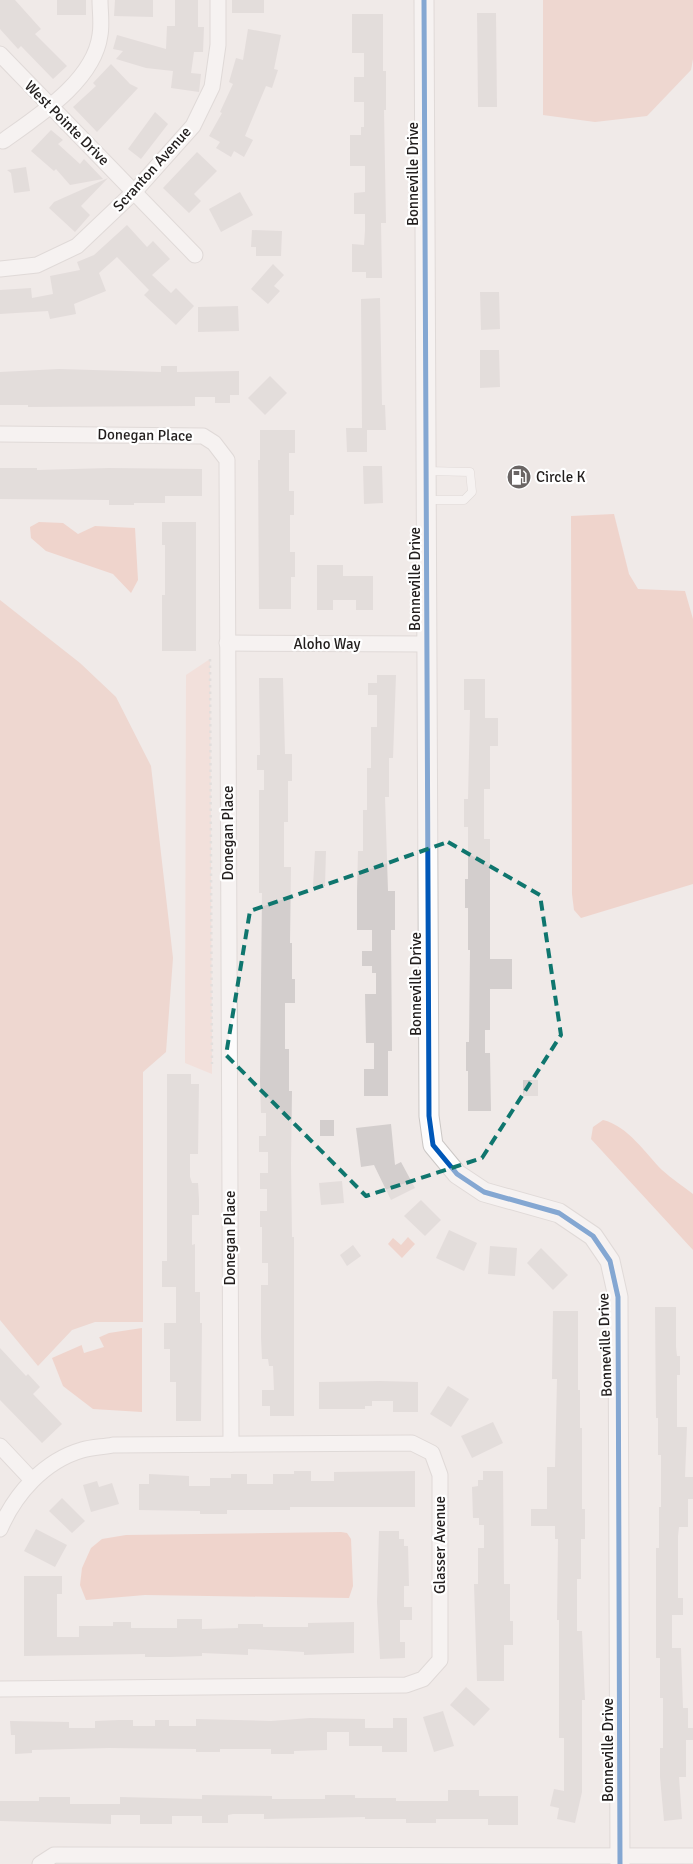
<svg xmlns="http://www.w3.org/2000/svg" width="693" height="1864" viewBox="0 0 693 1864" font-family="Signika,sans-serif">
	<style>
		.green { fill: #f4d5cc }
		.forest { fill: #eac1b4 }
		.water { fill: #eebaab }
		.pier { fill: #f0eae8 }
		.building { fill: #d3cecd }
		.lines { fill: none; stroke-linecap: round; stroke-linejoin: round }
		.service-casing { stroke: #cbc7c5; stroke-width: 9 }
		.minor-casing { stroke: #cbc7c5; stroke-width: 17 }
		.tertiary-casing { stroke: #cbc7c5; stroke-width: 21 }
		.path { stroke: #d1d0cf; stroke-width: 2.5; stroke-dasharray: 2.5 4; stroke-linecap: butt }
		.service { stroke: #fdfcfc; stroke-width: 8 }
		.minor { stroke: #fdfcfc; stroke-width: 15 }
		.tertiary { stroke: #fdfcfc; stroke-width: 19 }
		.cycleway-casing { stroke: #fff; stroke-width: 8 }
		.cycleway { stroke: #0057b8; stroke-width: 5 }
		.marked { fill: none; stroke: #0f766e; stroke-width: 4; stroke-dasharray: 10 6; stroke-linejoin: round }
		.labels { text-anchor: middle; dominant-baseline: central; stroke-width: 4.5; stroke-linejoin: round; paint-order: stroke }
		.street-label { font-size: 15px; fill: #221e1d; stroke: #fff }
		.poi-label { font-size: 15px; fill: #221e1d; stroke: #fff; text-anchor: start }
	</style>
	<rect width="100%" height="100%" fill="#f0eae8"/>
	<!-- green -->
	<path class="green" d="M210,659L212,1074L185,1063L186,675Z"/>
	<!-- forest -->
	<g class="forest">
		<path d="M543,0H693V59L691,70L647,116L595,122L543,115Z"/>
		<path d="M0,600L80,663L116,697L151,766L173,958L166,1052L143,1072V1322H95L72,1330L38,1366L0,1320Z"/>
	</g>
	<!-- water -->
	<g class="water">
		<path d="M614,514L629,574L638,589L685,591L693,619V884L581,918L574,910L572,894L571,516Z"/>
		<path d="M39,522L63,523L78,534L95,526L135,528L138,580L131,593L113,574L46,551L31,538L30,527Z"/>
		<path d="M603,1120C628,1126 645,1153 662,1170C672,1179 683,1186 693,1194V1250L591,1139L593,1127Z"/>
		<path d="M408,1237L415,1244L402,1258L388,1244L393,1238L401,1245Z"/>
		<path d="M142,1328V1412L93,1409L63,1386L52,1358L109,1333Z"/>
		<path d="M341,1532L347,1533L351,1539L353,1586L349,1598L145,1595L86,1600L80,1585L82,1568L91,1548L102,1539L126,1535Z"/>
	</g>
	<!-- pier -->
	<path class="pier" d="M98,1335L104,1347L84,1353L81,1343Z"/>
	<!-- building -->
	<g class="building">
		<path d="M0,0H15L41,29L35,34L67,66L53,79L21,46L18,49L0,29Z"/>
		<rect x="57" y="0" width="29" height="15"/>
		<path d="M115,0H153V17L114,16Z"/>
		<path d="M175,0H198V27H204L203,52H194L191,73L201,74L199,92L171,88L173,71L146,68L116,59L123,51L113,49L117,35L166,49L167,26H175Z"/>
		<rect x="232" y="0" width="32" height="13"/>
		<path d="M477,13H496L497,107H478Z"/>
		<path d="M352,14H383V71H386V110H384L386,223H381L382,278H366V272H352V244L364,245L365,231V214H354V193L365,192V166H350V135H361V127H364V102H354V77H364V53H352Z"/>
		<path d="M248,29L281,35L274,69L278,70L272,88L266,86L245,136L253,140L244,157L234,151L231,157L216,148L220,142L209,136L222,113L220,112L233,84L229,82L236,58L243,60Z"/>
		<path d="M111,64L130,84L138,88L97,132L73,107L96,86L93,83Z"/>
		<path d="M155,112L168,124L141,159L128,149Z"/>
		<path d="M51,130L63,140L58,144L80,164L84,159L103,179L70,185L56,169L54,171L31,151Z"/>
		<path d="M197,152L217,171L194,194L201,201L189,213L163,188Z"/>
		<path d="M26,167L30,191L14,193L11,173L7,170Z"/>
		<path d="M108,178L81,206L90,215L75,232L49,208L54,202Z"/>
		<path d="M240,192L253,215L221,232L209,209Z"/>
		<path d="M127,225L147,247L153,241L170,259L152,275L171,293L176,288L194,306L176,325L144,295L149,290L117,257L99,273L106,291L74,304L76,314L50,319L48,311L0,314V290L31,288L32,298L53,294L50,276L80,270L77,262L94,255Z"/>
		<path d="M252,230L282,231L281,256H256V247H251Z"/>
		<path d="M273,264L284,275L274,286L280,291L268,304L251,289Z"/>
		<path d="M480,292H499L500,329L481,330Z"/>
		<path d="M380,298L382,405H385L386,430H367V452H347L346,428H362L361,299Z"/>
		<path d="M238,306L239,331L198,332V307Z"/>
		<path d="M480,350H499L500,387L480,388Z"/>
		<path d="M161,366H177V372L239,371V395H230V403H215V397H195V406L28,407V405H0V372L59,369L161,372Z"/>
		<path d="M270,376L287,393L265,415L248,398Z"/>
		<path d="M260,430H295V453H289V491H294V515H290V552H295V577H291V609H259L258,460H260Z"/>
		<path d="M363,466H382L383,503L364,504Z"/>
		<path d="M0,468H37V470L109,468L202,469V496H165V503H134V505H109V500L0,499Z"/>
		<path d="M162,522H196V651H162V595H165V545H162Z"/>
		<path d="M317,565H343V576H373V610H356V600H333V610H317Z"/>
		<path d="M377,675H396L393,758H389V797H385L388,891H395V930H391L392,1051H388V1096H364V1069H374V1043H366L365,994H376V973H372V966H362V951H372V930H357V891L358,851H363V810H367V768H371V727H377V695H368V683H377Z"/>
		<path d="M259,678H283L285,754H292V781H288V822H284V867H291L290,943H292V979H295V1003H285V1049H289V1091H292L291,1163L292,1237H294V1416H270V1406H262V1390H274L273,1366H269L268,1359H262L261,1338V1285H268V1263H262V1227H260V1211H267V1189H260V1173H268V1152H259V1136H266V1113H261L260,1081L262,893H259V790H264V770H257V755H260Z"/>
		<path d="M464,679H485V718H498V746H490V789H484V839H490V959H512V989H490V1030H485V1053H490L491,1111H468V1071H466V1042H469L470,950H468V908H465V879H468V827H464V799H468L470,710H464Z"/>
		<path d="M315,851H326L325,886H313Z"/>
		<path d="M167,1074H191V1084H199L198,1154H190V1177L192,1183H198L199,1199V1215H192V1245L195,1244V1292H200V1323H202L201,1421H176V1382H170V1349H164V1323H176V1287H162V1261H167Z"/>
		<rect x="523" y="1080" width="15" height="16"/>
		<rect x="320" y="1120" width="14" height="16"/>
		<path d="M391,1124L395,1165L401,1162L415,1188L391,1200L374,1165L361,1167L356,1128Z"/>
		<path d="M342,1181L344,1203L321,1205L319,1183Z"/>
		<path d="M421,1200L441,1220L425,1236L404,1216Z"/>
		<path d="M449,1230L477,1243L464,1271L436,1258Z"/>
		<path d="M353,1245L361,1256L347,1266L340,1255Z"/>
		<path d="M490,1246L517,1248L515,1276L488,1274Z"/>
		<path d="M541,1248L568,1275L553,1290L527,1263Z"/>
		<path d="M655,1307H676V1347L677,1356H680V1375H677V1427H687L685,1477H693V1499H688V1527H679L678,1536V1598H683V1615H672V1648H681L683,1708H688V1728H693V1740H686V1777H679L682,1819L664,1821L660,1777V1748H663V1698H660V1658H656V1548H659V1507H661V1455H658V1418H656Z"/>
		<path d="M553,1311H578V1390H580V1428H582V1509H585V1539H581V1579H577V1631H582L585,1700H582V1792L575,1823L557,1819L559,1808L550,1806L554,1789L564,1791V1738H559V1620H557L558,1539H555V1526H531V1509H547V1467H555L557,1379H552Z"/>
		<path d="M0,1348L26,1376L28,1374L40,1387L33,1394L62,1424L42,1443L0,1400Z"/>
		<path d="M380,1381L418,1382V1412H393V1401H372V1406H365V1409H319V1382Z"/>
		<path d="M448,1386L469,1399L451,1427L430,1414Z"/>
		<path d="M493,1422L503,1443L472,1458L461,1436Z"/>
		<path d="M294,1471H311V1481H334V1472L415,1471V1507H290V1510H227V1514H200V1511L139,1510V1484H149V1474L189,1476V1486H210V1478H231V1474H247V1484H273V1474H294Z"/>
		<path d="M483,1471H503L504,1584H510V1621H513V1645H504V1681H477L474,1584H478V1548H484V1525H479V1518H473L472,1487L478,1486V1480H483Z"/>
		<path d="M97,1481L99,1487L112,1483L119,1504L91,1512L83,1485Z"/>
		<path d="M62,1498L85,1521L72,1533L49,1511Z"/>
		<path d="M36,1529L67,1545L55,1567L24,1551Z"/>
		<path d="M379,1531H399V1539H404V1546H408L409,1586H404V1607H412V1620H400V1642H405V1658L380,1659L377,1602Z"/>
		<path d="M24,1576H62V1594H57V1637H79V1626H113V1622H131V1628H177V1619H202V1629L238,1628V1624H263V1627H308V1623L354,1622V1653L304,1655V1652L248,1649V1655L202,1653V1656L170,1657H145V1654L24,1656Z"/>
		<path d="M466,1687L490,1709L474,1726L450,1705Z"/>
		<path d="M443,1711L454,1746L434,1752L423,1717Z"/>
		<path d="M310,1718L365,1719V1728H393V1718H407V1752H382V1746H349V1732H327V1750L294,1751V1754H271V1749H220V1752H196V1749L109,1748L32,1750V1753L15,1754V1735H11L10,1721L69,1722V1728H95V1721L119,1720H133V1726H155V1720H169V1726H196V1719L271,1721Z"/>
		<path d="M448,1790H479V1796H518V1825H488V1819H436V1823H406V1819H365V1817L264,1819V1814H233L228,1815V1823H202V1816H172V1824H140V1815H111V1824L0,1821V1801H39V1797H70V1804H120V1797L202,1799V1795L272,1796V1799H325V1795H355V1798H396V1801H448Z"/>
	</g>
	<g class="lines">
		<defs>
			<path id="service" d="M427,471L470,472L472,492L464,500H427"/>
			<g id="minor">
				<path d="M0,54L195,255"/>
				<path d="M3,141C38,116 94,81 100,35C102,24 100,11 100,0"/>
				<path d="M0,269L37,265L77,246L135,191L193,126L212,87L218,45V0"/>
				<path d="M0,434L203,436L214,443L227,460L231,1444"/>
				<path d="M227,643L428,644"/>
				<path d="M0,1446L32,1480"/>
				<path d="M0,1529C15,1494 44,1461 82,1450C92,1447 103,1447 113,1445L412,1443L432,1453L440,1475V1660L423,1679L406,1685L0,1689"/>
				<path d="M40,1864L54,1855L693,1856"/>
			</g>
			<path id="tertiary" d="M424,0L429,1116L433,1145L457,1174L484,1192L559,1213L593,1236L610,1261L618,1297L620,1864"/>
		</defs>
		<!-- service casing -->
		<use href="#service" class="service-casing"/>
		<!-- minor casing -->
		<use href="#minor" class="minor-casing"/>
		<!-- tertiary casing -->
		<use href="#tertiary" class="tertiary-casing"/>
		<!-- path -->
		<path class="path" d="M210,659L212,1064"/>
		<!-- service -->
		<use href="#service" class="service"/>
		<!-- minor -->
		<use href="#minor" class="minor"/>
		<!-- tertiary -->
		<use href="#tertiary" class="tertiary"/>
		<defs>
			<path id="cycleway" d="M424,0L429,1116L433,1145L457,1174L484,1192L559,1213L593,1236L610,1261L618,1297L620,1864"/>
		</defs>
		<!-- cycleway casing -->
		<use href="#cycleway" class="cycleway-casing"/>
		<!-- cycleway -->
		<use href="#cycleway" class="cycleway"/>
	</g>
	<!-- marked area -->
	<path d="M0 0H693V1864H0ZM448,842L540,895L561,1035L482,1158L366,1196L226,1055L250,911Z" fill="#f0eae8" fill-opacity=".55" fill-rule="evenodd"/>
	<path class="marked" d="M448,842L540,895L561,1035L482,1158L366,1196L226,1055L250,911Z"/>
	<!-- icons -->
	<defs>
		<symbol id="fuel-disc" viewBox="-11 -11 22 22"><circle r="9.5" fill="#6a6564" stroke="#fff"/><path d="M-5.5-6h7V0h2V4h1.3V-2.5L3-4.5l.8-.8L6-3V5H2.5V1h-1V6h-7ZM-4.2-4.7v3.2H.2V-4.7Z" fill="#fff"/></symbol>
	</defs>
	<g fill-rule="evenodd">
		<use href="#fuel-disc" x="505" y="463" width="28" height="28"/>
	</g>
	<g class="labels">
		<!-- street labels -->
		<g class="street-label">
			<text transform="translate(67 123) rotate(45)">West Pointe Drive</text>
			<text transform="translate(152 169) rotate(-48)">Scranton Avenue</text>
			<text transform="translate(413 174) rotate(-90)">Bonneville Drive</text>
			<text transform="translate(145 435) rotate(1)">Donegan Place</text>
			<text transform="translate(415 579) rotate(-90)">Bonneville Drive</text>
			<text x="327" y="644">Aloho Way</text>
			<text transform="translate(228 833) rotate(-90)">Donegan Place</text>
			<text transform="translate(416 984) rotate(-90)">Bonneville Drive</text>
			<text transform="translate(230 1238) rotate(-90)">Donegan Place</text>
			<text transform="translate(605 1345) rotate(-92)">Bonneville Drive</text>
			<text transform="translate(440 1545) rotate(-90)">Glasser Avenue</text>
			<text transform="translate(608 1750) rotate(-90)">Bonneville Drive</text>
		</g>
		<!-- poi labels -->
		<g class="poi-label">
			<text x="536" y="477">Circle K</text>
		</g>
	</g>
</svg>
